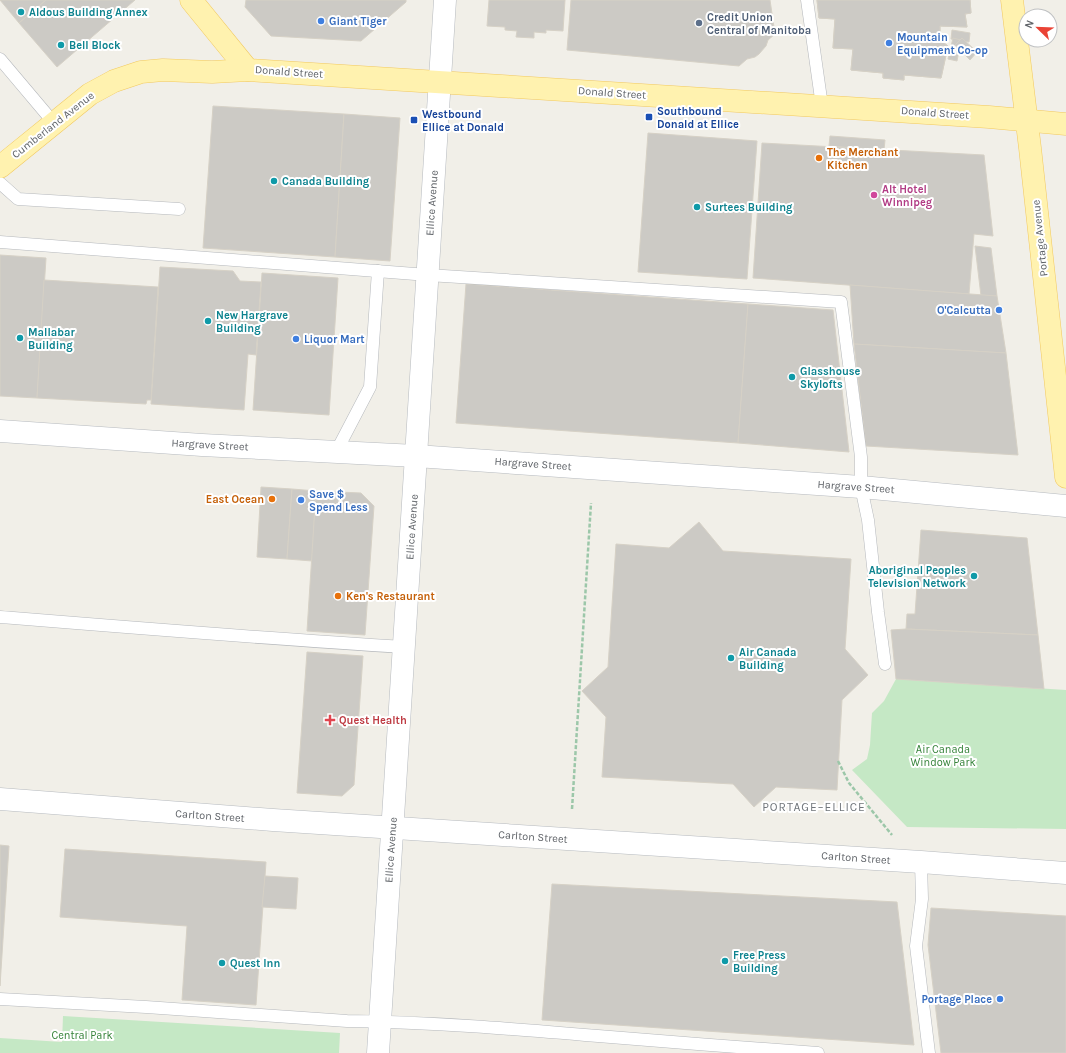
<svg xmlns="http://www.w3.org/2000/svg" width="1066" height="1053" viewBox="0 0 1066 1053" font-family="Karla,sans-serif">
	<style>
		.green { fill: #c5e8c5 }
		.building { fill: #cccac5; stroke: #d6d1c6 }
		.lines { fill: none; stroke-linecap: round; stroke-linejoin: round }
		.lane-casing { stroke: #b5b8bc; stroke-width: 13 }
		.secondary-casing { stroke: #b6babf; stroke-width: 23 }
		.primary-casing { stroke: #f2c960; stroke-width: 23 }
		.path { stroke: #9cc7a9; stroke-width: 2.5; stroke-dasharray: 4 2; stroke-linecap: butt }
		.lane { stroke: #fff; stroke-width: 12 }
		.secondary { stroke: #fff; stroke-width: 22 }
		.primary { stroke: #fff2af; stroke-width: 22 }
		.culture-dot { fill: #0f9aa8; stroke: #fff; stroke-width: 1.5 }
		.shop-dot { fill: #3f7fe0; stroke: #fff; stroke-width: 1.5 }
		.service-dot { fill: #5c6f8a; stroke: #fff; stroke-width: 1.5 }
		.transit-dot { fill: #1a4fb4; stroke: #fff; stroke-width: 1.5 }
		.food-dot { fill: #e8710a; stroke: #fff; stroke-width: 1.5 }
		.hotel-dot { fill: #d1479c; stroke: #fff; stroke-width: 1.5 }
		.health-dot { fill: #e0444e; stroke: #fff; stroke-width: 1.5 }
		.labels { text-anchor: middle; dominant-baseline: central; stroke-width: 4; stroke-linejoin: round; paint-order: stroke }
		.culture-label { font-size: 11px; font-weight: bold; fill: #0d838f; stroke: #fff; text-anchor: start }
		.service-label { font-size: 11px; font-weight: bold; fill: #4e5e75; stroke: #fff; text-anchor: start }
		.shop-label { font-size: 11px; font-weight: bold; fill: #366cbe; stroke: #fff; text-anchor: start }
		.street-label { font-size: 11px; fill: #5f6368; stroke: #fff }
		.transit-label { font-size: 11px; font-weight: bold; fill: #164399; stroke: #fff; text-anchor: start }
		.food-label { font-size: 11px; font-weight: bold; fill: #c56008; stroke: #fff; text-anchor: start }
		.hotel-label { font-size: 11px; font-weight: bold; fill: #b23c85; stroke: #fff; text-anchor: start }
		.health-label { font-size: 11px; font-weight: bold; fill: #be3a42; stroke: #fff; text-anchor: start }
		.park-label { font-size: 11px; fill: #348238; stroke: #fff }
		.neighbourhood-label { font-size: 12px; letter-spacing: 1px; fill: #70757a; stroke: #fff }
	</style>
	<rect width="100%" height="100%" fill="#f1efe8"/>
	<!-- green -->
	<g class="green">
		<path d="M896,679L1066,690V829L907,827L852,770L867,759L870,745L872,713L884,701Z"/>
		<path d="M63,1016L340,1033L339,1053H0V1038L62,1042Z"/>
	</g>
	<!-- building -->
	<g class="building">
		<path d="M0,0H46L19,23Z"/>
		<path d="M46,0H135L57,67L19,23Z"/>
		<path d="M246,0H406V2L361,41L271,36L245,7Z"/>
		<path d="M489,0H565L563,31L546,30V33L534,32V38L516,37L517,31L505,30V27L487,26Z"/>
		<path d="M571,0H770L775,34L768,40L766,46L759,54L755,57L747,59L739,66L567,50Z"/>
		<path d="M817,0H970L971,13L965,14L967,27L940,26V40L948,46L941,78L904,75V80L883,78V73L851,70L853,49L833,48L835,19L819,18Z"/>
		<path d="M817,0H970L971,13L965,14L967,27L940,26V40L948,46L941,78L904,75V80L883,78V73L851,70L853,49L833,48L835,19L819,18Z"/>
		<path d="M952,30L970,33L969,42L951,39Z"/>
		<path d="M953,38L961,40L957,61L948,59Z"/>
		<path d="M962,38L977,52L970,60L955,45Z"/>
		<path d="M213,106L344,114L335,257L203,248Z"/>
		<path d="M344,114L400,118L390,261L335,257Z"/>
		<path d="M648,133L757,141L747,279L638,272Z"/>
		<path d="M830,136L885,140L884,150L829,146Z"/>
		<path d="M762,143L984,155L993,236L974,234L969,294L753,278Z"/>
		<path d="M975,246L991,248L997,296H981Z"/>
		<path d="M0,255L46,258L37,398L0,396Z"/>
		<path d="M160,267L233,271L240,281L261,282L256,355L248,354L244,410L151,404Z"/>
		<path d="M262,273L338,278L329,415L253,410Z"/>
		<path d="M44,280L158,287L151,400H147L146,404L37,398Z"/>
		<path d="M466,284L748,304L738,443L456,423Z"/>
		<path d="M850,285L997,296L1006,353L854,344Z"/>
		<path d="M748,304L833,310L849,452L738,443Z"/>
		<path d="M854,344L1006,353L1018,455L866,446Z"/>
		<path d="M261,487L292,489L287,559L257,557Z"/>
		<path d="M292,489L316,491L312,561L287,559Z"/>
		<path d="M316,491L361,493L374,506L365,635L307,631Z"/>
		<path d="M699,522L723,551L851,559L845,649L868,675L842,700L837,790L776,787L754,807L733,784L602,777L606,717L582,691L608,667L616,544L669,548Z"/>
		<path d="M921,530L1027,538L1038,635L906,629L907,614H915Z"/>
		<path d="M906,629L1038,635L1044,689L896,679L891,630Z"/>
		<path d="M307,652L363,656L354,785L342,796L297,793Z"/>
		<path d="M0,845L9,846L0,986Z"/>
		<path d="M65,849L266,862L256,1005L182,1000L187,926L60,917Z"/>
		<path d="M265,876L298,878L296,909L262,907Z"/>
		<path d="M552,884L897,902L914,1045L542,1020Z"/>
		<path d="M931,908L1066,916V1053H941L928,945Z"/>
	</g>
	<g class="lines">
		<defs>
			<g id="lane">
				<path d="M807,0L822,106"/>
				<path d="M0,59L54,123"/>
				<path d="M0,183L18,199L179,209"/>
				<path d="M0,242L428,275L841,302L861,457V487L868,520L878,612L885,664"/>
				<path d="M336,452L370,387L378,271"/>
				<path d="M0,617C135,628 269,639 404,647"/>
				<path d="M921,862L922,899L916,946L929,1053"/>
				<path d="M0,999L146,1007L347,1021C431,1022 515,1029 598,1036C671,1042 745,1048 818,1053"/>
			</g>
			<g id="secondary">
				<path d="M0,431L202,445L416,456L861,487L1066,506"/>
				<path d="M0,799L273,820L921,862L1066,873"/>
				<path d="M378,1053L445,0"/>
			</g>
			<g id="primary">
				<path d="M191,0L248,70"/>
				<path d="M1012,0L1030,148L1066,477"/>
				<path d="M0,167L90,94L114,81L141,72L163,70L212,72L248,70L989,117L1066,124"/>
			</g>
		</defs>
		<!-- lane casing -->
		<use href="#lane" class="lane-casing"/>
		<!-- secondary casing -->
		<use href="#secondary" class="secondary-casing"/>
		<!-- primary casing -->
		<use href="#primary" class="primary-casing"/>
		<!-- path -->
		<g class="path">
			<path d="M838,761L849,783L892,835"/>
			<path d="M572,809L591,503"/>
		</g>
		<!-- lane -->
		<use href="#lane" class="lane"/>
		<!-- secondary -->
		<use href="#secondary" class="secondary"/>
		<!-- primary -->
		<use href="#primary" class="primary"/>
	</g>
	<!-- markers -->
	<g class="culture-dot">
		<circle cx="21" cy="12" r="4"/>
		<circle cx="61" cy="45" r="4"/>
		<circle cx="274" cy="181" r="4"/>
		<circle cx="697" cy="207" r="4"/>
		<circle cx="208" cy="321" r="4"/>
		<circle cx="20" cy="338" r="4"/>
		<circle cx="792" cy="377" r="4"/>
		<circle cx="974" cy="576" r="4"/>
		<circle cx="731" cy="658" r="4"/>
		<circle cx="725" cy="961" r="4"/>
		<circle cx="222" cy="963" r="4"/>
	</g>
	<g class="shop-dot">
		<circle cx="321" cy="21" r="4"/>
		<circle cx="889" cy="43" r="4"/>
		<circle cx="999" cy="310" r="4"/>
		<circle cx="296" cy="339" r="4"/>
		<circle cx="301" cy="500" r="4"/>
		<circle cx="1000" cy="999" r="4"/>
	</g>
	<circle class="service-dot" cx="699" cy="23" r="4"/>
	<g class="transit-dot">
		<rect x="645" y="113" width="8" height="8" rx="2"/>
		<rect x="410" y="116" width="8" height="8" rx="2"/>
	</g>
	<g class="food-dot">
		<circle cx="819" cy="158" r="4"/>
		<circle cx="272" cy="499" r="4"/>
		<circle cx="338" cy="596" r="4"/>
	</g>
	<circle class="hotel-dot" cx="874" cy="195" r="4"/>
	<path class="health-dot" d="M328 714h4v4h4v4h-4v4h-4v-4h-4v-4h4z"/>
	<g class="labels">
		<!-- culture labels -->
		<g class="culture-label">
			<text x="29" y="12">Aldous Building Annex</text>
			<text x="69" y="45">Bell Block</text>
			<text x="282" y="181">Canada Building</text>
			<text x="705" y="207">Surtees Building</text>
			<text x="216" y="315">New Hargrave<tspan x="216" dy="13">Building</tspan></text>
			<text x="28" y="332">Mallabar<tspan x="28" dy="13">Building</tspan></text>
			<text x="800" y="371">Glasshouse<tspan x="800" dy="13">Skylofts</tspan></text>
			<text x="966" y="570" text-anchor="end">Aboriginal Peoples<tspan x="966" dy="13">Television Network</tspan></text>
			<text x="739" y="652">Air Canada<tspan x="739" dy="13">Building</tspan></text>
			<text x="733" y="955">Free Press<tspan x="733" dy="13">Building</tspan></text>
			<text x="230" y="963">Quest Inn</text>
		</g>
		<!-- service labels -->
		<g class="service-label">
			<text x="707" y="17">Credit Union<tspan x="707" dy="13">Central of Manitoba</tspan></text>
		</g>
		<!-- shop labels -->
		<g class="shop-label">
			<text x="329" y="21">Giant Tiger</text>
			<text x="897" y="37">Mountain<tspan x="897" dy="13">Equipment Co-op</tspan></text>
			<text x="991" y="310" text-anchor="end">O'Calcutta</text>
			<text x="304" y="339">Liquor Mart</text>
			<text x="309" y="494">Save $<tspan x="309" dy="13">Spend Less</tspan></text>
			<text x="992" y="999" text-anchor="end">Portage Place</text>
		</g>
		<!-- street labels -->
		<g class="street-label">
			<text transform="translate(289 72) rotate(4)">Donald Street</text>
			<text transform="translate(612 93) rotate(4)">Donald Street</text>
			<text transform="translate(935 113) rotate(4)">Donald Street</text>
			<text transform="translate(53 125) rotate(-38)">Cumberland Avenue</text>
			<text transform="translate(432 203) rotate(-86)">Ellice Avenue</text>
			<text transform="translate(1040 238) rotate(-96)">Portage Avenue</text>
			<text transform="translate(210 445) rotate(3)">Hargrave Street</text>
			<text transform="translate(533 464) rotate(4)">Hargrave Street</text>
			<text transform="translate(856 487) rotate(4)">Hargrave Street</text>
			<text transform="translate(412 527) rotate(-86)">Ellice Avenue</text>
			<text transform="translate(210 816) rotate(4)">Carlton Street</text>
			<text transform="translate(533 837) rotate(4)">Carlton Street</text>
			<text transform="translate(391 850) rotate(-86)">Ellice Avenue</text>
			<text transform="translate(856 858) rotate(4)">Carlton Street</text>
		</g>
		<!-- transit labels -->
		<g class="transit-label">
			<text x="657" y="111">Southbound<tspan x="657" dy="13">Donald at Ellice</tspan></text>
			<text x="422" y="114">Westbound<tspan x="422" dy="13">Ellice at Donald</tspan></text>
		</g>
		<!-- food labels -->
		<g class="food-label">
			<text x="827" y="152">The Merchant<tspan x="827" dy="13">Kitchen</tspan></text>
			<text x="264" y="499" text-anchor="end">East Ocean</text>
			<text x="346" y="596">Ken's Restaurant</text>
		</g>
		<!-- hotel labels -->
		<g class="hotel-label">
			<text x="882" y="189">Alt Hotel<tspan x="882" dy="13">Winnipeg</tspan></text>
		</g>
		<!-- health labels -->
		<g class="health-label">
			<text x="339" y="720">Quest Health</text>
		</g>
		<!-- park labels -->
		<g class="park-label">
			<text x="943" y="749">Air Canada<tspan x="943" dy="13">Window Park</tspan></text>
			<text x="82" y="1035">Central Park</text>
		</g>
		<!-- neighbourhood labels -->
		<g class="neighbourhood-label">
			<text x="814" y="807">PORTAGE–ELLICE</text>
		</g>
	</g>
	<!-- north arrow -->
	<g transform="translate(1038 28) rotate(293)"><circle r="19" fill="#ffffff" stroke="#bfc1c3"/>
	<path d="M0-3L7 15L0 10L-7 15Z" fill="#ea4335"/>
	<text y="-6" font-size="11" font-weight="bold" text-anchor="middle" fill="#5f6368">N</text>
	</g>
</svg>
